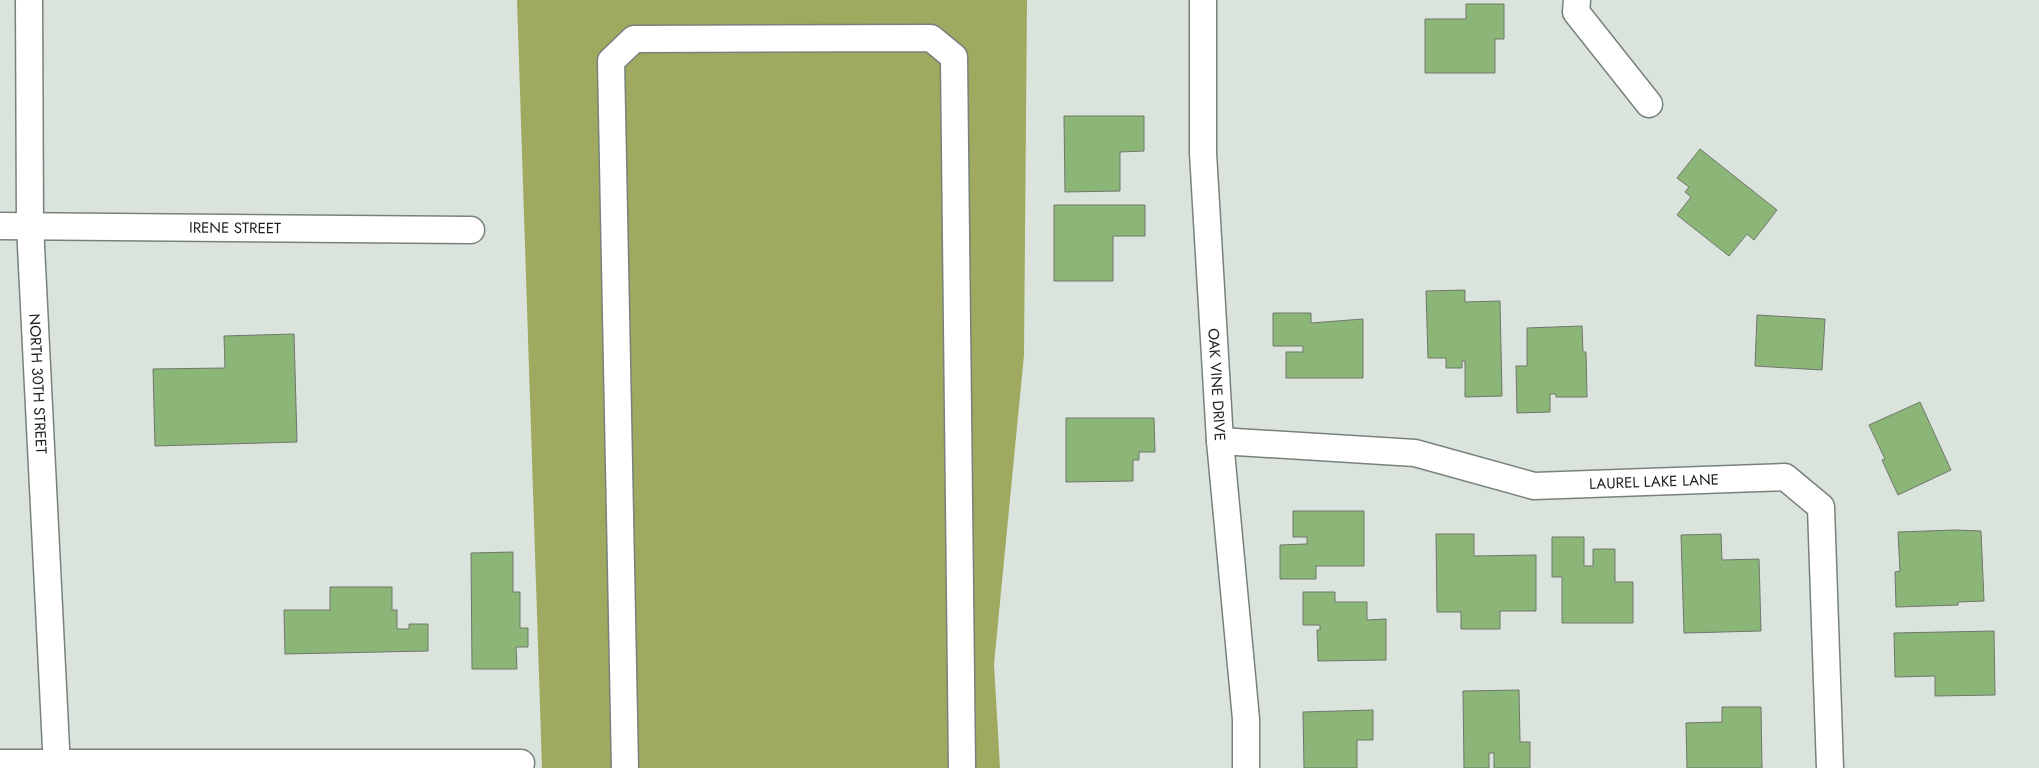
<svg xmlns="http://www.w3.org/2000/svg" width="2039" height="768" viewBox="0 0 2039 768" font-family="Jost,sans-serif">
	<style>
		.forest { fill: #9fa95f }
		.building { fill: #8cb677; stroke: #70766d }
		.lines { fill: none; stroke-linecap: round; stroke-linejoin: round }
		.street-casing { stroke: #78827b; stroke-width: 29 }
		.street { stroke: #fff; stroke-width: 26 }
		.labels { text-anchor: middle; dominant-baseline: central; stroke-width: 4; stroke-linejoin: round; paint-order: stroke }
		.street-label { font-size: 15px; fill: #1b1f1d; stroke: #e7f2ea }
	</style>
	<rect width="100%" height="100%" fill="#dae4dd"/>
	<!-- forest -->
	<path class="forest" d="M517,0H1027L1024,355L994,664L1000,768H542Z"/>
	<!-- building -->
	<g class="building">
		<path d="M1466,4H1504V39H1495V73H1425V19H1466Z"/>
		<path d="M1064,116H1144V151L1120,152V191L1065,192Z"/>
		<path d="M1700,149L1777,210L1754,240L1747,234L1729,256L1677,215L1691,197L1685,192L1689,187L1677,178Z"/>
		<path d="M1054,205H1145V236H1113V281H1054Z"/>
		<path d="M1465,290V302L1500,301L1502,396L1465,397V361H1462V368H1446V358H1428L1426,291Z"/>
		<path d="M1273,313H1311V323L1363,319V378H1286V352H1303V346H1273Z"/>
		<path d="M1757,315L1825,319L1822,370L1755,366Z"/>
		<path d="M1582,326L1583,352H1586L1587,397H1556V394H1550V412L1517,413L1516,366H1527V328Z"/>
		<path d="M294,334L297,442L155,446L153,369L225,368L224,336Z"/>
		<path d="M1920,402L1951,470L1898,495L1882,460L1885,459L1869,425Z"/>
		<path d="M1066,418H1154L1155,452H1139V460H1133V481L1066,482Z"/>
		<path d="M1293,511H1364V566H1316V579H1280V545L1307,544V537H1293Z"/>
		<path d="M1954,530L1981,531L1984,601L1958,602V605L1896,607L1895,572L1900,571L1898,532Z"/>
		<path d="M1436,534H1474V556L1536,555V611H1500V629H1461V612H1437Z"/>
		<path d="M1721,534L1722,560L1759,559L1761,631L1684,633L1681,535Z"/>
		<path d="M1552,537H1584V566H1593V549H1615V582H1633V623H1562V577H1552Z"/>
		<path d="M513,552V592H520V628H528V647H516L517,669H472L471,553Z"/>
		<path d="M330,587H392V610H397V629H409V624H428V651L285,654L284,610H330Z"/>
		<path d="M1303,592H1335V602H1367V620L1386,619V660L1318,661L1317,630H1320V625H1303Z"/>
		<path d="M1994,631L1995,695L1935,696V676L1895,677L1894,633Z"/>
		<path d="M1519,690L1520,742H1530V768H1494V753H1489V768H1464L1463,691Z"/>
		<path d="M1722,707H1761L1762,768H1687L1686,723L1722,722Z"/>
		<path d="M1373,710V740H1357V768H1304L1303,712Z"/>
	</g>
	<g class="lines">
		<defs>
			<g id="street">
				<path id="s1" d="M29,0L30,226L57,768"/>
				<path id="s2" d="M1203,0V153L1220,441L1246,719V768"/>
				<path d="M1577,0L1576,12L1649,104"/>
				<path id="s3" d="M0,226L471,230"/>
				<path id="s4" d="M1220,441L1415,453L1534,486L1785,477L1821,507L1830,768"/>
				<path d="M0,763H521"/>
				<path d="M625,768L611,61L634,39L931,38L954,57L962,768"/>
			</g>
		</defs>
		<!-- street casing -->
		<use href="#street" class="street-casing"/>
		<!-- street -->
		<use href="#street" class="street"/>
	</g>
	<g class="labels">
		<!-- street labels -->
		<g class="street-label">
			<text stroke="none"><textPath href="#s3" startOffset="235">IRENE STREET</textPath></text>
			<text stroke="none"><textPath href="#s1" startOffset="384">NORTH 30TH STREET</textPath></text>
			<text stroke="none"><textPath href="#s2" startOffset="385">OAK VINE DRIVE</textPath></text>
			<text stroke="none"><textPath href="#s4" startOffset="439">LAUREL LAKE LANE</textPath></text>
		</g>
	</g>
</svg>
